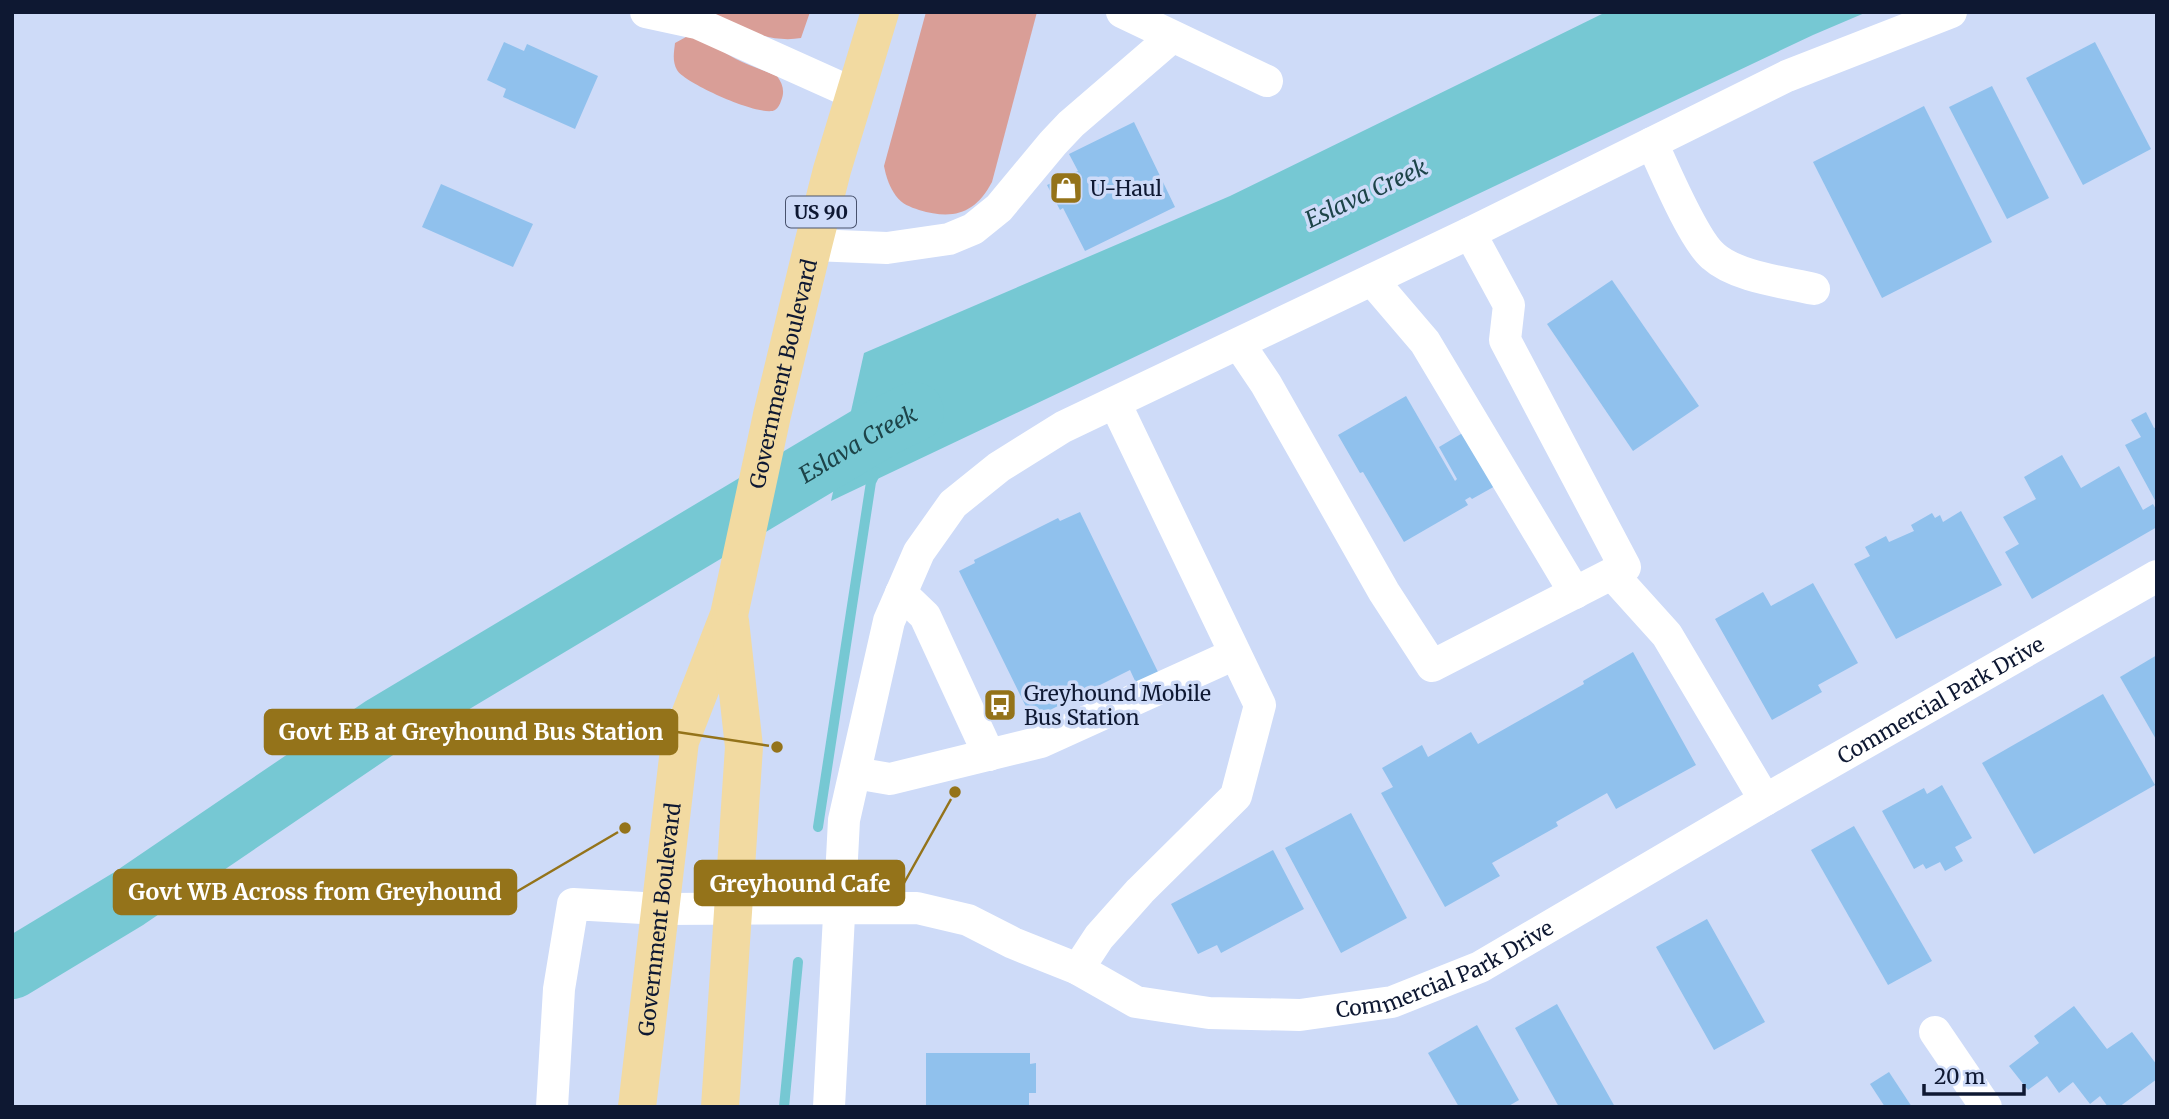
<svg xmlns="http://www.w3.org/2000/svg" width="2169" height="1119" viewBox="0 0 2169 1119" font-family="Merriweather,serif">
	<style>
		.green { fill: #d99e97 }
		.water { fill: #76c8d3 }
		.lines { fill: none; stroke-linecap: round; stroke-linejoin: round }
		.stream { stroke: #76c8d3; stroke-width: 10 }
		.river { stroke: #76c8d3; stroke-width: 60 }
		.building { fill: #90c1ed }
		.minor { stroke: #fff; stroke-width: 32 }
		.major { stroke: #f2daa1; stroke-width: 38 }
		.labels { text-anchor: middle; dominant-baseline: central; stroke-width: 7; stroke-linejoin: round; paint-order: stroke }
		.shield { fill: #cedbf8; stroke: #48526d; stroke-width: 2 }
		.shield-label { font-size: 19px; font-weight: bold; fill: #0e1832 }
		.poi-label { font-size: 21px; fill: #0e1832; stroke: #cedbf8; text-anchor: start }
		.street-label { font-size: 21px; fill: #0e1832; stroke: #cedbf8 }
		.water-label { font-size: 23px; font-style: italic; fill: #1d4449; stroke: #cedbf8 }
		.leader { fill: none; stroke: #94731a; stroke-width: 2.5 }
		.callout-dot { fill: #94731a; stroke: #cedbf8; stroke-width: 2.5 }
		.callout { fill: #94731a; stroke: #94731a; stroke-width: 2.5 }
		.callout-label { font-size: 23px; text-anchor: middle; font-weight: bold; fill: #fff }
	</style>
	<rect width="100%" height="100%" fill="#cedbf8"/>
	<!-- green -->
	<g class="green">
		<path d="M702,12H810L801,38C767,44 734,25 702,12Z"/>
		<path d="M926,12H1037L992,182C975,214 953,220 919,210C910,207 902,204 896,196C890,188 886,177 884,166Z"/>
		<path d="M686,37C706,37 719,50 736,59C749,66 764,70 777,76C783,84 785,92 781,101C780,104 778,108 775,110C762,118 684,83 677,70C672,61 674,52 675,43Z"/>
	</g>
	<!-- water -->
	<path class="water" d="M1606,12H1867L1813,35L831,501L864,353L1230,196Z"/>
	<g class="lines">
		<!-- stream -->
		<g class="stream">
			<path d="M818,827L871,482L876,472"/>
			<path d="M784,1107L798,962"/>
		</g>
		<!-- river -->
		<path class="river" id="s1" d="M12,969L128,899L381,727L883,427L914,412"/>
	</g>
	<!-- building -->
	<g class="building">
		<path d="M504,42L524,51L527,44L598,76L575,129L503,97L506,89L487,80Z"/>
		<path d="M2095,42L2151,149L2083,185L2026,78Z"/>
		<path d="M1992,86L2049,198L2007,219L1949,107Z"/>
		<path d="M1924,106L1992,242L1882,298L1813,162Z"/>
		<path d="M1134,122L1175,207L1085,251L1063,208L1060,210L1047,185L1078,171L1069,154Z"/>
		<path d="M441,184L533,224L513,267L422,227Z"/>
		<path d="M1612,280L1699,406L1633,451L1547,324Z"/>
		<path d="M1406,396L1455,481L1457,479L1439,447L1466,431L1497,485L1472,499L1470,497L1465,500L1468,505L1404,542L1363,472L1360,473L1338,435Z"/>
		<path d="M2146,412L2154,428L2157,427V504L2125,445L2141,437L2131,420Z"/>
		<path d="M2062,455L2081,488L2119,466L2143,510L2153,504L2157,511V527L2032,599L2005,552L2019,544L2003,517L2036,499L2024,477Z"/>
		<path d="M1961,511L2002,585L1896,639L1854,564L1870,556L1865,547L1886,536L1889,542L1914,531L1911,525L1932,513L1935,518L1940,515L1943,522Z"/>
		<path d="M1080,512L1158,672L1136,683L1130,670L1032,719L959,571L975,563L974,560L1058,518L1060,521Z"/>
		<path d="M1813,583L1858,663L1818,685L1822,692L1772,720L1715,619L1763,592L1771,606Z"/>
		<path d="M1633,652L1696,765L1616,809L1607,793L1556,822L1558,826L1492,863L1500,876L1445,907L1381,793L1393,787L1382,768L1422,745L1428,757L1471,732L1478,744L1584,684L1583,681Z"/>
		<path d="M2157,655V741L2120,677Z"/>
		<path d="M2103,694L2155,785L2034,854L1982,763Z"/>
		<path d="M1942,785L1972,838L1955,847L1963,861L1945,871L1940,862L1926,869L1923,864L1914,869L1882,811L1924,788L1927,794Z"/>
		<path d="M1351,813L1407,918L1341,953L1285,848Z"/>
		<path d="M1854,826L1932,961L1888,985L1811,850Z"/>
		<path d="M1273,850L1304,909L1221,953L1217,945L1198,954L1171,904Z"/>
		<path d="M1707,919L1765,1022L1714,1050L1656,947Z"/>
		<path d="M1557,1004L1615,1107H1559L1515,1028Z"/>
		<path d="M2074,1006L2107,1049L2132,1032L2157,1065V1079L2119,1107H2108L2100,1096L2090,1104L2073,1082L2059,1093L2047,1076L2028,1090L2009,1066L2039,1043L2034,1036Z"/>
		<path d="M1477,1025L1519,1100L1507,1107H1459L1428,1053Z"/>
		<path d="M926,1053H1030V1064L1036,1063V1093H1029V1107H926Z"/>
		<path d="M1889,1072L1912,1107H1885L1870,1084Z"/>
	</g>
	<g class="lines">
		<!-- minor -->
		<g class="minor">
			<path d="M646,12L697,23L855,94"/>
			<path d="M1122,12L1267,81"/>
			<path d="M1652,143C1664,169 1693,239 1713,256C1736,277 1784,282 1814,289"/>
			<path d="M813,245L887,248L949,239L973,229L999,208L1053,143L1071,124L1172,37"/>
			<path d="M1372,280L1425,342L1575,593"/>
			<path d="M1239,344L1266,384L1384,592L1432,666L1625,567L1505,340L1509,305L1470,233"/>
			<path d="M1612,574L1667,635L1765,800"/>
			<path d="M901,593L925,616L989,755"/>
			<path d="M855,773L890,779L1041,742L1235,654"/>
			<path d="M1078,969L1099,937L1140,891L1236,796L1260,705L1115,403"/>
			<path d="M1935,1032L1986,1107"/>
			<path id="s2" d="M552,1107L559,989L573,904L660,909L917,908L968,920L1013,943L1078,969L1136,1002L1209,1013L1300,1015L1392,1002L1480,967L1765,800L2157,576"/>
			<path d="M829,1107L844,820L889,621L919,552L953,504L999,467L1063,427L1470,233L1787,76L1951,12"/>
		</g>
		<!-- major -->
		<g class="major">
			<path id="s3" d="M637,1107L680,741L729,615L772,415L813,245L832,170L880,12"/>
			<path d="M720,1107L744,747L730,621"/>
		</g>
	</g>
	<!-- icons -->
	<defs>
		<symbol id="shop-square" viewBox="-11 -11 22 22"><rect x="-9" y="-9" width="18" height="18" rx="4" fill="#94731a" stroke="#cedbf8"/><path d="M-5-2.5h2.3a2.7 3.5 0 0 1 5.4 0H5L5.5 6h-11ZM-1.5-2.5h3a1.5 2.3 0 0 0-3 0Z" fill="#fff"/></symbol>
		<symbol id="bus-square" viewBox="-11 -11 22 22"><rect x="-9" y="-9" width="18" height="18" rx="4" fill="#94731a" stroke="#cedbf8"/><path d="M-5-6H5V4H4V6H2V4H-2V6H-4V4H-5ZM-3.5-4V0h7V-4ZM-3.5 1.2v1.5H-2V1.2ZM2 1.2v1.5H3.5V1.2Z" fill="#fff"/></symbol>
	</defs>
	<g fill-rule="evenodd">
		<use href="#shop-square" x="1047" y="169" width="38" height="38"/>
		<use href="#bus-square" x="981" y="686" width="38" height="38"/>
	</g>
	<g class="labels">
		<!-- shield labels -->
		<rect class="shield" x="786" y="196.5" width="70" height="31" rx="5"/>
		<g class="shield-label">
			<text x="821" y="212">US 90</text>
		</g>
		<!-- poi labels -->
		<g class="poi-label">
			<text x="1090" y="188">U-Haul</text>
			<text x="1024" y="693">Greyhound Mobile<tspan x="1024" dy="24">Bus Station</tspan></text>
		</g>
		<!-- street labels -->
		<g class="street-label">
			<text stroke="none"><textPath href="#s3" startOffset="751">Government Boulevard</textPath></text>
			<text stroke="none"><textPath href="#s2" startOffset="1673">Commercial Park Drive</textPath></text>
			<text stroke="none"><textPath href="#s3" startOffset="189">Government Boulevard</textPath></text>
			<text stroke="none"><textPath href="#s2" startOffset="1106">Commercial Park Drive</textPath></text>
		</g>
		<!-- water labels -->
		<g class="water-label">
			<text transform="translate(1366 193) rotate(-25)">Eslava Creek</text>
			<text stroke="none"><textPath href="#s1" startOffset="996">Eslava Creek</textPath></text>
		</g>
	</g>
	<!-- callouts -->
	<path class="leader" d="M777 747L677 732M955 792L904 883M625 828L516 892"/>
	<g class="callout-dot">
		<circle cx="777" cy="747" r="7"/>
		<circle cx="955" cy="792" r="7"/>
		<circle cx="625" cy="828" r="7"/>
	</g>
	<g class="callout">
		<rect x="265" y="710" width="412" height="44" rx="7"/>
		<rect x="695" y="861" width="209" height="44" rx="7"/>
		<rect x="114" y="870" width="402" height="44" rx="7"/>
	</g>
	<g class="callout-label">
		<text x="471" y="740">Govt EB at Greyhound Bus Station</text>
		<text x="800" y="892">Greyhound Cafe</text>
		<text x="315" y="900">Govt WB Across from Greyhound</text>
	</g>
	<!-- border -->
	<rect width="2169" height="1119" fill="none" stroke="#0e1832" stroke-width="28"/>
	<!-- scale -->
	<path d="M1924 1084v10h100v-10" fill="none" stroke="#0e1832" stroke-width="3.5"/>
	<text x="1934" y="1084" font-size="21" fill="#0e1832" stroke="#cedbf8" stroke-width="5" paint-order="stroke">20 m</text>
</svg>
